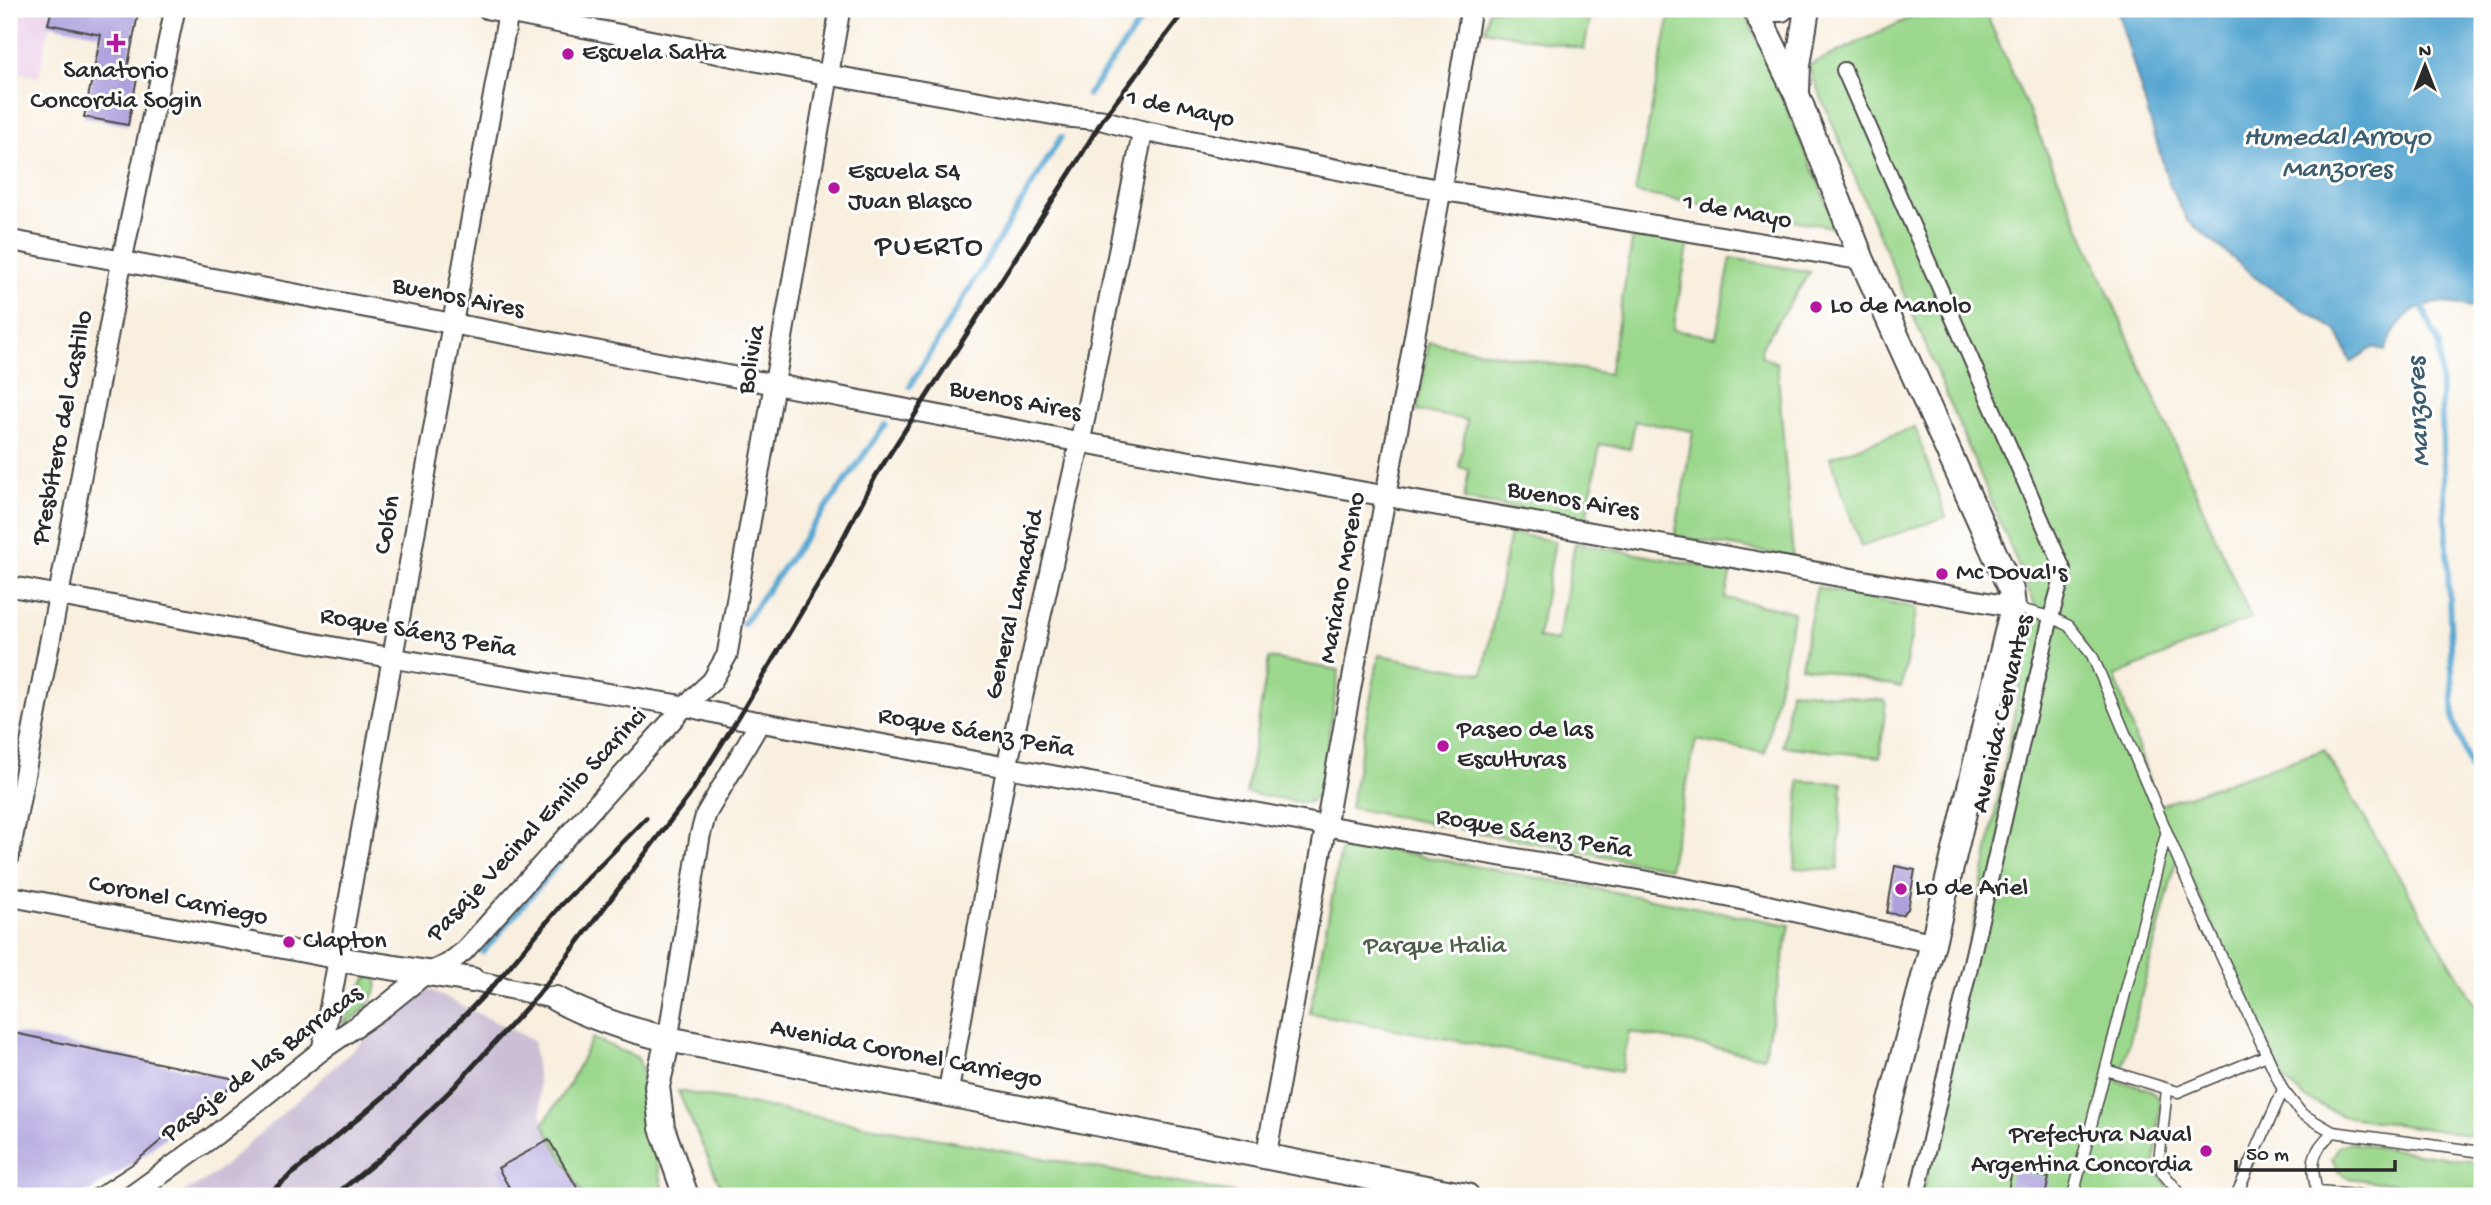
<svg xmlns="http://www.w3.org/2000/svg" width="2491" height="1205" viewBox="0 0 2491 1205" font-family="'Gochi Hand',sans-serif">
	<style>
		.built { fill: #ecd1ea }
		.industrial { fill: #cbbfd5 }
		.green { fill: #9bd88d; stroke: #63825c; stroke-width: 2 }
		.water { fill: #59a7d2; stroke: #42697e; stroke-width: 2 }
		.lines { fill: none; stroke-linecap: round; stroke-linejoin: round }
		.stream { stroke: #59a7d2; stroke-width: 6 }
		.building { fill: #aea0dd }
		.service-casing { stroke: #4a4846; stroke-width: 13 }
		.pedestrian-casing { stroke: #4a4846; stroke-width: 18 }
		.minor-casing { stroke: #4a4846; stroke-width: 23 }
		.tertiary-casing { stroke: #4a4846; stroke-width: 28 }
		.service { stroke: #fff; stroke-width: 10 }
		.pedestrian { stroke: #fff; stroke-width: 14 }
		.minor { stroke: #fff; stroke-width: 19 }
		.tertiary { stroke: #fff; stroke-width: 24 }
		.rail { stroke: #2b2b2b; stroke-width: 5 }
		.poi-dot { fill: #b5179e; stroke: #fff; stroke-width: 2.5 }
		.labels { text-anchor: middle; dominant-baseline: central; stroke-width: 6; stroke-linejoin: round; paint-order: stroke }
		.poi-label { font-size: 26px; fill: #2b2b2b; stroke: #fff; text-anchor: start }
		.street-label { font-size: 26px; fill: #2b2b2b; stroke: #fff }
		.park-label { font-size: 26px; fill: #4d5f48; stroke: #fff }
		.water-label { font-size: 28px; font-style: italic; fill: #3d5d6e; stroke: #fff }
		.quarter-label { font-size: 30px; letter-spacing: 2px; fill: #2b2b2b; stroke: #fff }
	</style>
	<rect width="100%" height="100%" fill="#fff"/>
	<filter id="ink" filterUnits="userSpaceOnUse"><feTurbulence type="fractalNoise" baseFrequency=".0143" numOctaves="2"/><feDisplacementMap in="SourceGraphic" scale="14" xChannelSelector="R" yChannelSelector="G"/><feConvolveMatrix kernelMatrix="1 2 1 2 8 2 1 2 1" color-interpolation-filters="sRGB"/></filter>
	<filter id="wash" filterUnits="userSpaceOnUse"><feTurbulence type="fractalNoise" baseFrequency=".00686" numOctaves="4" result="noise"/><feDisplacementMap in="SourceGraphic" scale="28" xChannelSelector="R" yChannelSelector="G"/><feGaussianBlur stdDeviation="1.57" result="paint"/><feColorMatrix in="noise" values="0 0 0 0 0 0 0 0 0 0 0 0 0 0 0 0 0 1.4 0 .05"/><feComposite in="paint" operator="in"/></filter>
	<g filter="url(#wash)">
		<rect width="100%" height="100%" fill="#f8efdf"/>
		<!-- built -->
		<path class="built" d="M9,9H52L39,77L9,71Z"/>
		<!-- industrial -->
		<path class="industrial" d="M423,987L533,1040L543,1124L584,1196H177L215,1174Z"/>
		<!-- green -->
		<g class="green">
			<path d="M1489,9H1592L1584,49L1485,30Z"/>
			<path d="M1671,9H1744L1838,228L1635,193Z"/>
			<path d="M1929,9H1984L2251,618L2115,676L2157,806L2324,750L2482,1016V1137L2342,1116L2305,1098L2285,1081L2163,819L2177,858L2119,1082C2136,1087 2154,1084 2160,1103L2155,1165L2158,1174L2176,1196H1922L2035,605L1808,66Z"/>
			<path d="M1634,231L1689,241L1673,330L1716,337L1731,258L1810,272L1762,346L1761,356L1777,363L1793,557L1675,536L1693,431L1635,421L1630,449L1600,444L1586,521L1464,499L1469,469L1459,467L1467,420L1417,411L1429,342L1609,374Z"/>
			<path d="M1915,427L1946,517L1861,546L1830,457Z"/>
			<path d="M1510,533L1555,541L1538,638L1557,641L1575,543L1731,571L1725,598L1794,612L1765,753L1696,740L1669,868L1350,808L1379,655L1483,674Z"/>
			<path d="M1817,587L1917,608L1901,687L1801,666Z"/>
			<path d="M1269,658L1339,670L1320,790L1315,799L1306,803L1246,793Z"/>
			<path d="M1790,690L1886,701L1880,757L1783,746Z"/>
			<path d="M1799,781L1842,783L1838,870L1795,868Z"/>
			<path d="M1351,843L1790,925L1764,1057L1629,1032L1621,1072L1310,1013L1341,850Z"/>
			<path d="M370,974L377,977C380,1000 358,1014 342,1028L358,991Z"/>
			<path d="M592,1038L638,1058L643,1073L642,1100L665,1196H584L543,1124L570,1083Z"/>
			<path d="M678,1091L1249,1196H725Z"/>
			<path d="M2351,1143L2476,1162L2482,1165V1192L2473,1194L2348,1178L2338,1171L2332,1159L2339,1146Z"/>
		</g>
		<!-- water -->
		<path class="water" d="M2117,9H2482V298L2470,307C2424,296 2403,307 2385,351L2374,347L2351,362L2337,331L2261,282L2187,220L2169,184Z"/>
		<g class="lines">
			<!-- stream -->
			<g class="stream">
				<path d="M1088,95L1149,9"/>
				<path d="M2419,298L2439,345L2454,722L2482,801"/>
				<path d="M910,386L1061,137"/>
				<path d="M743,624L886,424"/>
				<path d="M483,952L609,804"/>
			</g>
		</g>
		<g id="blocks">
			<!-- building -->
			<g class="building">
				<path d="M52,9H139L127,70L138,73L128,125L84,117L101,35L48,24Z"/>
				<path d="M1895,866L1915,870L1908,909L1902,915L1887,913Z"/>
				<path d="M9,1032L240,1080L187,1119L134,1163L83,1196H36L9,1191Z"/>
				<path d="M549,1140L582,1196H514L498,1168Z"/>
				<path d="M2012,1170L2049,1178L2045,1196H2007Z"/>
			</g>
		</g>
	</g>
	<g filter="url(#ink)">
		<use href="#blocks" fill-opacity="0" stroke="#4a4846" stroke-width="2"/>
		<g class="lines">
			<defs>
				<g id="service">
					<path d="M2015,608L2051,617L2069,626L2092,655L2195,899L2283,1090L2302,1114L2333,1132L2482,1152"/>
					<path d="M2106,1070L2178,1092L2267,1055"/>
					<path d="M2167,1090L2159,1161L2162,1172L2182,1196"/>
					<path d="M2317,1192C2310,1164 2311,1152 2333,1132"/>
					<path d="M2073,1196L2166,834"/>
					<path d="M2236,1196L2283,1090"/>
					<path d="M2307,1196L2317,1192L2369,1196"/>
				</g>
				<path id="pedestrian" d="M1844,70L2064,571L2051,617L1917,1196"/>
				<g id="minor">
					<path d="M488,9L829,75L1067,117L1102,120L1143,131L1441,190L1862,260"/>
					<path d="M9,240L1080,442L2013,607"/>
					<path d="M9,586L392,658L685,706L738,718L1327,826L1641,880L1739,899L1933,943"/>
					<path d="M9,857L122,260L175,9"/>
					<path d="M9,896L338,959"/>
					<path d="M472,980L556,999"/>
					<path d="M668,1039L700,836L706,814L760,722"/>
					<path d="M322,1050L509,9"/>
					<path d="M948,1093L1007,766L1080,442L1143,131"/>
					<path d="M1266,1156L1441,190L1471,9"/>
					<path d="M131,1196L214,1136L322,1050L384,1007L425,974L448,964L464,951L685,706L712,681L727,655L840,9"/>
				</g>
				<g id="tertiary">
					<path d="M1755,9L1797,95L1862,260L2011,590L2013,607L1933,943L1866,1196"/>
					<path d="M1772,9H1781"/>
					<path d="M1797,91L1798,65L1807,9"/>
					<path d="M338,959L472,980"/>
					<path d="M556,999C591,1018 629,1030 668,1039L1467,1196"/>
					<path d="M668,1039L657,1086L662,1128L686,1196"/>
				</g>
			</defs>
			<!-- service casing -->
			<use href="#service" class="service-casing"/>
			<!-- pedestrian casing -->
			<use href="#pedestrian" class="pedestrian-casing"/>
			<!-- minor casing -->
			<use href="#minor" class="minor-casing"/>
			<!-- tertiary casing -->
			<use href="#tertiary" class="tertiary-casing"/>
			<!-- service -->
			<use href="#service" class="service"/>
			<!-- pedestrian -->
			<use href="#pedestrian" class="pedestrian"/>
			<!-- minor -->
			<use href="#minor" class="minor"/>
			<!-- tertiary -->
			<use href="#tertiary" class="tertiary"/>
			<!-- rail -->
			<g class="rail">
				<path d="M266,1196L394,1088L494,985L561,905L646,818"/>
				<path d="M334,1196L383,1156L454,1087L538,995L689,796L738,718L826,571L875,477L1079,159L1102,120L1186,9"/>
			</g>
		</g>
	</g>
	<!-- markers -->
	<g class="poi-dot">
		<path d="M112.5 32.5h7v7h7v7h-7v7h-7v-7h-7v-7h7z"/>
		<circle cx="568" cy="54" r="7"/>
		<circle cx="834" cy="188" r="7"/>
		<circle cx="1816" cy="307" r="7"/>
		<circle cx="1942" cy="574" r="7"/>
		<circle cx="1443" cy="746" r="7"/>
		<circle cx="1901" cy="889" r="7"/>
		<circle cx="289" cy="942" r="7"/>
		<circle cx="2206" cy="1151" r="7"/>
	</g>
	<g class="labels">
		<!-- poi labels -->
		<g class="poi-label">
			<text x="582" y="54">Escuela Salta</text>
			<text x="116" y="72" text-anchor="middle">Sanatorio<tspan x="116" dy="30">Concordia Sogin</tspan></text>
			<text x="848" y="173">Escuela 54<tspan x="848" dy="30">Juan Blasco</tspan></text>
			<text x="1830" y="307">Lo de Manolo</text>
			<text x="1956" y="574">Mc Doval's</text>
			<text x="1457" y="731">Paseo de las<tspan x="1457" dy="30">Esculturas</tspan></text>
			<text x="1915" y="889">Lo de Ariel</text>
			<text x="303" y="942">Clapton</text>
			<text x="2192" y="1136" text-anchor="end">Prefectura Naval<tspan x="2192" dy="30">Argentina Concordia</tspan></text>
		</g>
		<!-- street labels -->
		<g class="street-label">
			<text transform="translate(1180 110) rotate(12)">1 de Mayo</text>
			<text transform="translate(1737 213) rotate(10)">1 de Mayo</text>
			<text transform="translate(458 299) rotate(11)">Buenos Aires</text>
			<text transform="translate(753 360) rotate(-80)">Bolivia</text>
			<text transform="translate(1015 402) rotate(11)">Buenos Aires</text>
			<text transform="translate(64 428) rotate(-79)">Presbítero del Castillo</text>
			<text transform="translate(1573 502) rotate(10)">Buenos Aires</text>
			<text transform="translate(389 525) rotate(-80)">Colón</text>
			<text transform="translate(1344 578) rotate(-80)">Mariano Moreno</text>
			<text transform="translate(1016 605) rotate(-77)">General Lamadrid</text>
			<text transform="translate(418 634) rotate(10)">Roque Sáenz Peña</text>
			<text transform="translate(2004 714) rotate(-77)">Avenida Cervantes</text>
			<text transform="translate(976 734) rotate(10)">Roque Sáenz Peña</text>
			<text transform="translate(538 826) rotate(-47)">Pasaje Vecinal Emilio Scarinci</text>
			<text transform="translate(1534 835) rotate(10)">Roque Sáenz Peña</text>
			<text transform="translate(178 902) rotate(11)">Coronel Carriego</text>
			<text transform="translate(906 1055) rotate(11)">Avenida Coronel Carriego</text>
			<text transform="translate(263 1065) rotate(-37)">Pasaje de las Barracas</text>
		</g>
		<!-- park labels -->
		<g class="park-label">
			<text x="1435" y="947">Parque Italia</text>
		</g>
		<!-- water labels -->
		<g class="water-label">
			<text x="2337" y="138">Humedal Arroyo<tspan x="2337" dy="32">Manzores</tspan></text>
			<text transform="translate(2420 412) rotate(-93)">Manzores</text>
		</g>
		<!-- quarter labels -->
		<g class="quarter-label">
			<text x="930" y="248">PUERTO</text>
		</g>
	</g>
	<!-- margin -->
	<rect width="2491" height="1205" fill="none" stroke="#fff" stroke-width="35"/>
	<!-- north arrow -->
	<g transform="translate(2425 66)" stroke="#ffffff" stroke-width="5" paint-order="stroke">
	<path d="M0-5L12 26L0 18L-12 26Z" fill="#2b2b2b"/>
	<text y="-10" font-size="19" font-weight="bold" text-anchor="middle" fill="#2b2b2b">N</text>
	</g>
	<!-- scale -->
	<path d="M2236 1160v10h159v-10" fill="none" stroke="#2b2b2b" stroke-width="3.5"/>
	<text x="2246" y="1160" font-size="21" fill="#2b2b2b" stroke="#ffffff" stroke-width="5" paint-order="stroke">50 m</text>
</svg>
